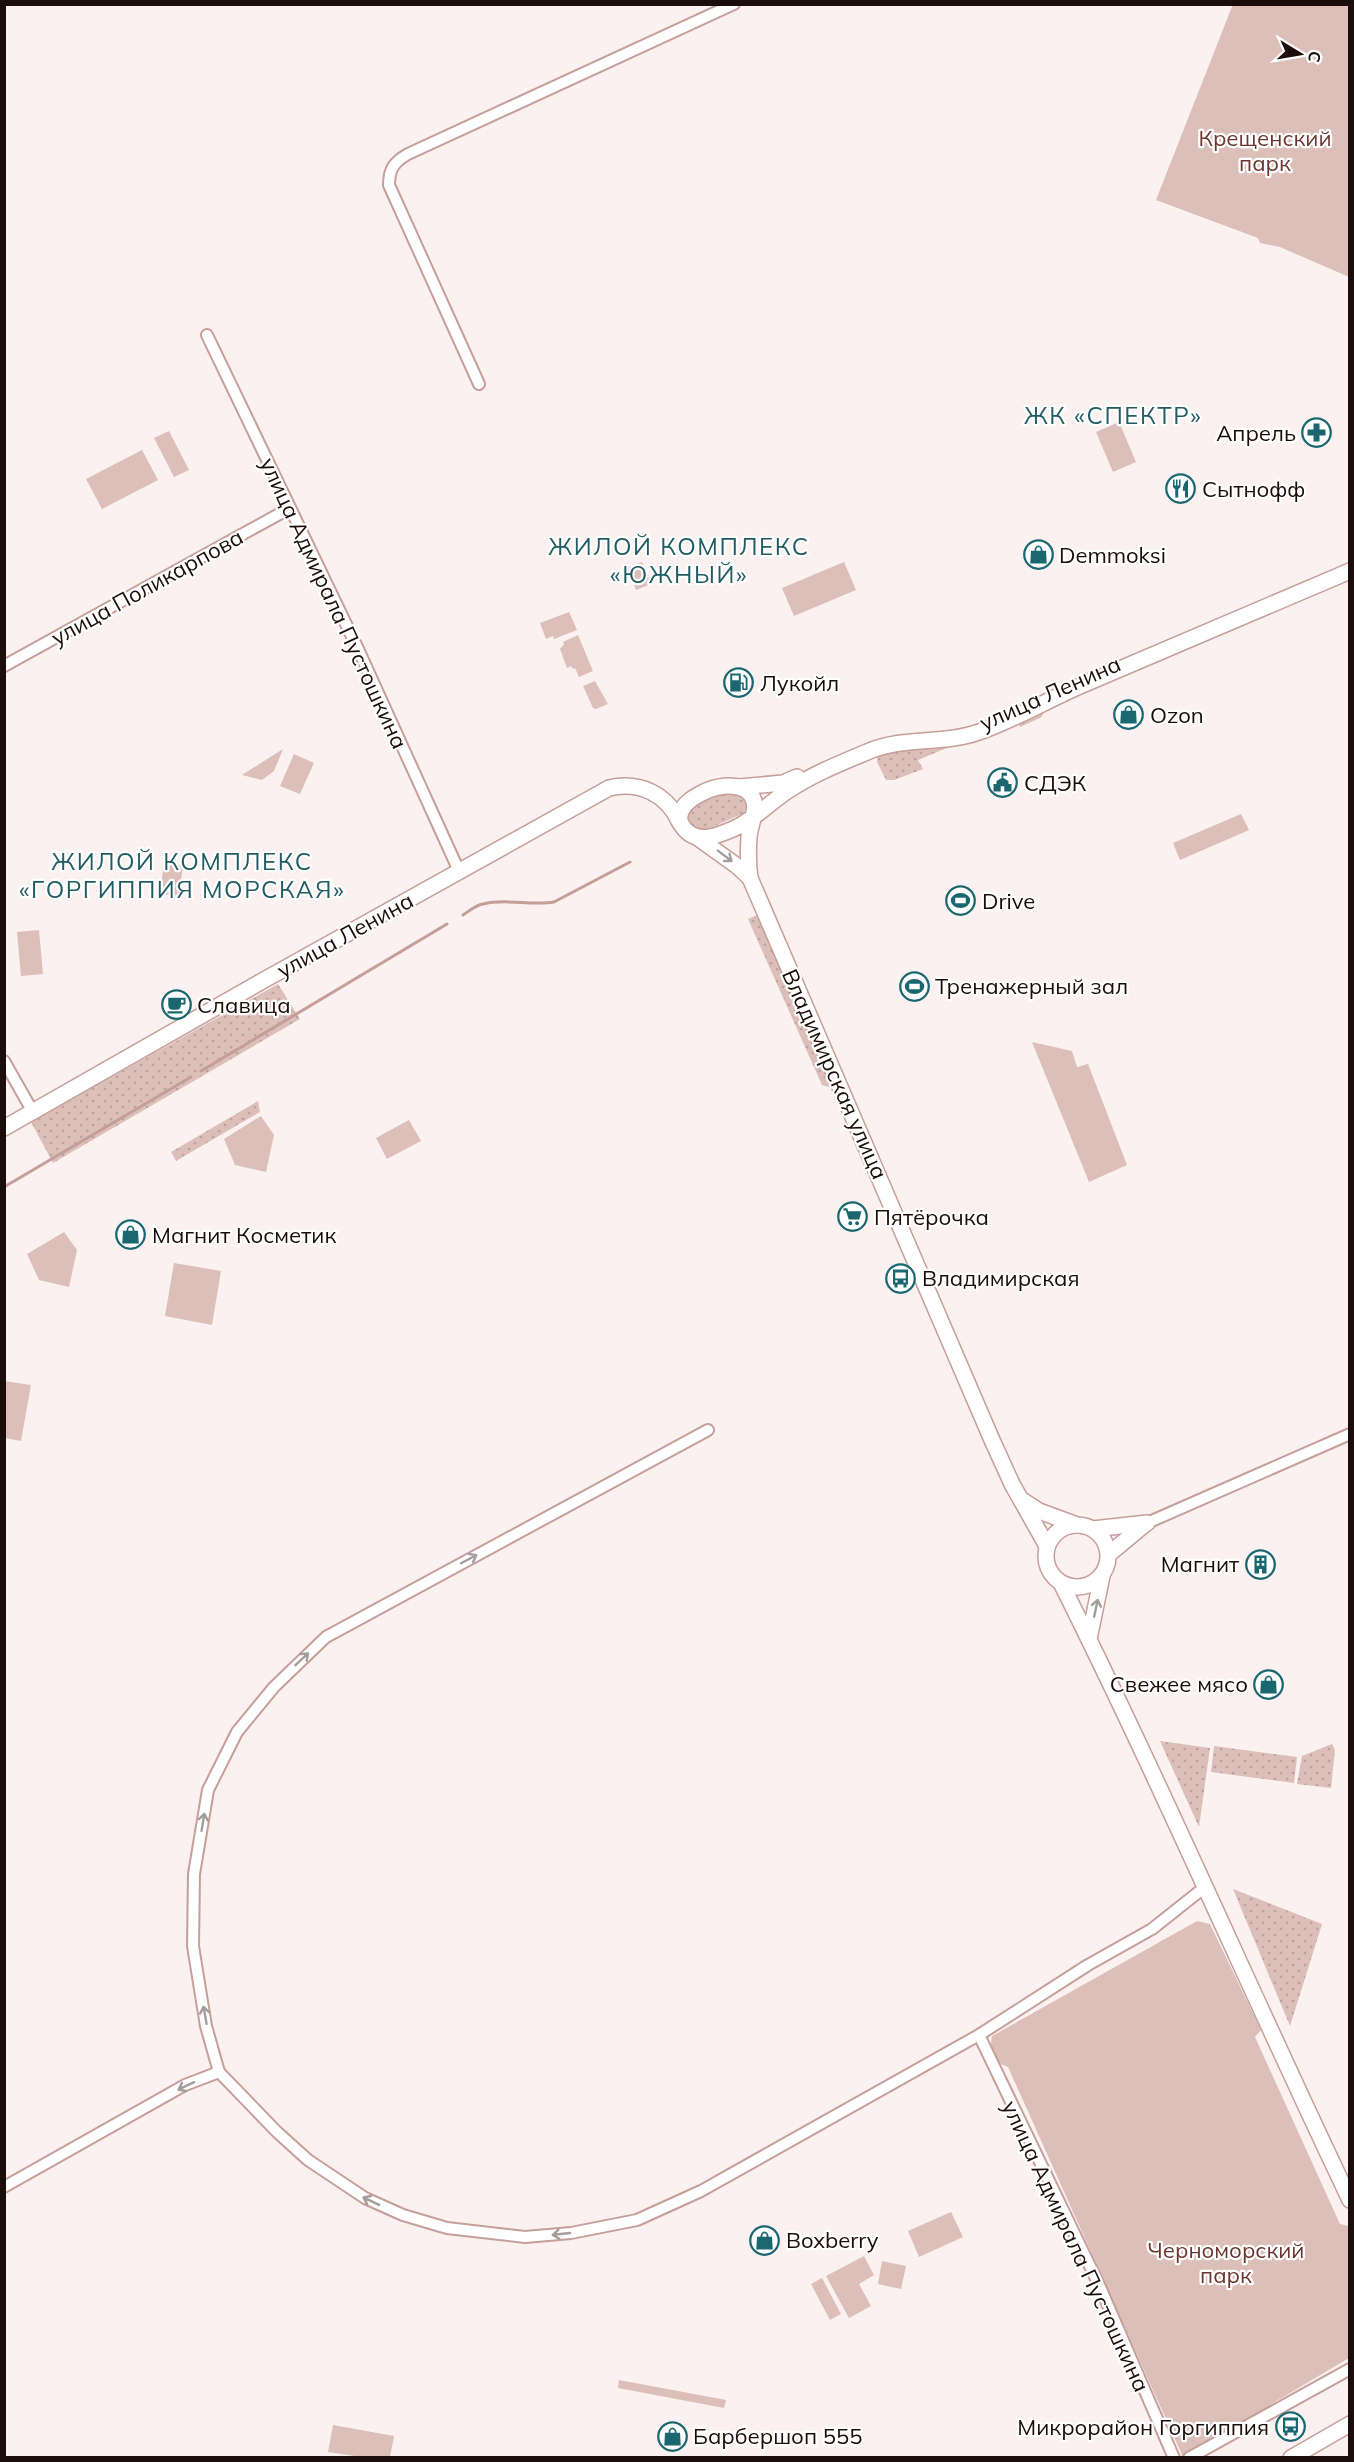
<svg xmlns="http://www.w3.org/2000/svg" width="1354" height="2462" viewBox="0 0 1354 2462" font-family="Mulish,sans-serif">
	<style>
		.grass { fill: url(#grass-dots) }
		.park { fill: #ddbfba }
		.lines { fill: none; stroke-linecap: round; stroke-linejoin: round }
		.stream { stroke: #c59e99; stroke-width: 3 }
		.street-casing { stroke: #c69f9a; stroke-width: 14 }
		.secondary-casing { stroke: #c69f9a; stroke-width: 18 }
		.street { stroke: #fff; stroke-width: 10 }
		.secondary { stroke: #fff; stroke-width: 15 }
		.oneway { stroke: #a39e9d }
		.labels { text-anchor: middle; dominant-baseline: central; stroke-width: 4.5; stroke-linejoin: round; paint-order: stroke }
		.park-label { font-size: 22px; fill: #6a362f; stroke: #fff }
		.poi-label { font-size: 22px; fill: #1a0d0b; stroke: #fff; text-anchor: start }
		.street-label { font-size: 22px; fill: #1a0d0b; stroke: #fff }
		.neighbourhood-label { font-size: 24px; letter-spacing: 1.5px; fill: #225c63; stroke: #fff }
	</style>
	<defs>
		<pattern id="grass-dots" width="8" height="8" patternUnits="userSpaceOnUse" patternTransform="scale(1.5)"><rect width="8" height="8" fill="#ddbfba"/><path d="M2 2h.1M6 6h.1" fill="none" stroke="#bda39f" stroke-width="1.8" stroke-linecap="round"/></pattern>
	</defs>
	<rect width="100%" height="100%" fill="#faf1f0"/>
	<!-- grass -->
	<g class="grass">
		<path d="M1046,710L1040,718L1020,727L1016,719L918,760L923,769L894,780H886L877,762L878,753Z"/>
		<path d="M732,791H742L748,806L744,813L706,830H696L686,820L687,810L697,803Z"/>
		<path d="M757,915L831,1081L829,1087L822,1085L748,919Z"/>
		<path d="M278,984L300,1019L53,1163L31,1122Z"/>
		<path d="M258,1101L260,1112L176,1161L171,1152Z"/>
		<path d="M1160,1741L1210,1748L1199,1827Z"/>
		<path d="M1332,1744L1335,1750L1331,1788L1297,1784L1302,1756Z"/>
		<path d="M1214,1746L1297,1757L1294,1783L1211,1772Z"/>
		<path d="M1233,1889L1322,1924L1290,2026Z"/>
	</g>
	<!-- park -->
	<g class="park">
		<path d="M1233,4L1349,5V277L1280,247L1260,243L1258,238L1156,200Z"/>
		<path d="M1119,422L1136,462L1113,472L1096,432Z"/>
		<path d="M169,431L189,470L174,477L154,438Z"/>
		<path d="M142,450L158,480L102,509L86,479Z"/>
		<path d="M642,562L651,584L636,590L627,568Z"/>
		<path d="M844,562L856,590L794,616L782,588Z"/>
		<path d="M569,612L577,630L554,639L553,636L546,639L540,623Z"/>
		<path d="M578,635L593,671L579,677L575,668L573,669L571,666L567,668L560,649L564,644L563,642Z"/>
		<path d="M595,681L608,704L596,709L593,708L583,686Z"/>
		<path d="M283,749L274,771L262,780L242,775Z"/>
		<path d="M294,754L314,763L300,794L280,786Z"/>
		<path d="M1241,814L1249,830L1180,860L1173,843Z"/>
		<path d="M164,863L183,865L179,896L160,894Z"/>
		<path d="M39,930L43,974L21,976L17,932Z"/>
		<path d="M1032,1042L1072,1051L1077,1067L1088,1064L1127,1165L1089,1182Z"/>
		<path d="M261,1116L274,1135L266,1172L235,1165L224,1139Z"/>
		<path d="M409,1120L421,1141L387,1159L376,1138Z"/>
		<path d="M64,1232L77,1250L69,1287L39,1280L27,1254Z"/>
		<path d="M174,1263L221,1271L212,1325L165,1316Z"/>
		<path d="M4,1381L31,1385L21,1441L5,1438Z"/>
		<path d="M1197,1921L1210,1924L1261,2030L1255,2037L1340,2224L1349,2226V2358L1183,2457L1008,2067L998,2063L990,2049L992,2036Z"/>
		<path d="M951,2212L963,2237L919,2257L908,2231Z"/>
		<path d="M864,2256L874,2275L859,2284L871,2306L849,2318L826,2276Z"/>
		<path d="M882,2261L906,2266L901,2289L878,2284Z"/>
		<path d="M822,2278L841,2314L830,2320L811,2284Z"/>
		<path d="M619,2380L726,2400L724,2408L618,2388Z"/>
		<path d="M333,2425L394,2436L390,2457H361L328,2452Z"/>
	</g>
	<g class="lines">
		<!-- stream -->
		<g class="stream">
			<path d="M463,915C469,911 476,905 483,904C506,898 531,906 554,902L630,862"/>
			<path d="M201,1071L447,924"/>
			<path d="M4,1187L191,1077"/>
		</g>
		<defs>
			<g id="street">
				<path d="M207,335L358,649L459,871"/>
				<path d="M479,384L389,185C389,169 394,162 408,154L734,4"/>
				<path d="M4,666L290,508"/>
				<path d="M4,1061L33,1112"/>
				<path d="M1147,1523L1350,1434"/>
				<path d="M979,2035L1100,2287L1174,2458"/>
				<path d="M219,2072L206,2026L193,1946L194,1874L208,1790L237,1732L274,1687L326,1637L708,1430"/>
				<path d="M4,2187L185,2085L219,2072L277,2132L308,2160L365,2198L403,2215L447,2228L525,2237L571,2233L637,2220L701,2191L979,2035L1088,1965L1152,1929L1205,1887"/>
				<path d="M1189,2458L1350,2369"/>
			</g>
			<g id="secondary">
				<path d="M739,787L783,783L797,777"/>
				<path d="M698,838L737,866L750,878"/>
				<path d="M4,1128L264,980L609,788C640,781 667,794 680,823"/>
				<path d="M1022,1500L1039,1511L1077,1525"/>
				<circle cx="1077" cy="1556" r="31"/>
				<path d="M1093,1529L1147,1523"/>
				<path d="M1047,1546L1012,1484L992,1440L750,878C748,864 748,851 749,837C750,826 757,811 754,801C748,781 721,785 706,791C696,796 683,802 680,815C679,820 680,823 683,827C696,845 717,836 733,829C754,820 770,802 789,790C813,774 841,763 867,752C903,736 943,745 979,732C1013,720 1046,701 1080,686C1170,648 1260,610 1350,571"/>
				<path d="M1109,1554L1144,1525"/>
				<path d="M1062,1585C1163,1787 1252,1995 1350,2200"/>
				<path d="M1089,1639L1102,1576"/>
				<path d="M1291,2458L1350,2424"/>
			</g>
		</defs>
		<!-- street casing -->
		<use href="#street" class="street-casing"/>
		<!-- secondary casing -->
		<use href="#secondary" class="secondary-casing"/>
		<!-- street -->
		<use href="#street" class="street"/>
		<!-- secondary -->
		<use href="#secondary" class="secondary"/>
	</g>
	<!-- one-way arrows -->
	<defs><path id="oneway-shaft" d="M-6 0H5M1.5-3L5.5 0L1.5 3" fill="none" stroke-width="1.6" stroke-linecap="round" stroke-linejoin="round" transform="scale(1.5)"/></defs>
	<g class="oneway">
		<use href="#oneway-shaft" transform="translate(725 856) rotate(37)"/>
		<use href="#oneway-shaft" transform="translate(469 1559) rotate(-28)"/>
		<use href="#oneway-shaft" transform="translate(1096 1608) rotate(-78)"/>
		<use href="#oneway-shaft" transform="translate(302 1659) rotate(-43)"/>
		<use href="#oneway-shaft" transform="translate(203 1822) rotate(-81)"/>
		<use href="#oneway-shaft" transform="translate(205 2015) rotate(-100)"/>
		<use href="#oneway-shaft" transform="translate(186 2086) rotate(155)"/>
		<use href="#oneway-shaft" transform="translate(371 2201) rotate(-155)"/>
		<use href="#oneway-shaft" transform="translate(561 2234) rotate(174)"/>
	</g>
	<!-- icons -->
	<defs>
		<symbol id="pharmacy-ring" viewBox="-11 -11 22 22"><circle r="9.5" fill="#fff" stroke="#1b6770" stroke-width="1.5"/><path d="M-2-6h4v4h4v4h-4v4h-4v-4h-4v-4h4Z" fill="#1b6770"/></symbol>
		<symbol id="restaurant-ring" viewBox="-11 -11 22 22"><circle r="9.5" fill="#fff" stroke="#1b6770" stroke-width="1.5"/><path d="M-5-6h1v4h1v-4h1v4h1v-4h1v5L-1.5 .5V6h-2V.5L-5-1ZM5-6V6H3V1.5H1.5Q1.5-4 5-6Z" fill="#1b6770"/></symbol>
		<symbol id="shop-ring" viewBox="-11 -11 22 22"><circle r="9.5" fill="#fff" stroke="#1b6770" stroke-width="1.5"/><path d="M-5-2.5h2.3a2.7 3.5 0 0 1 5.4 0H5L5.5 6h-11ZM-1.5-2.5h3a1.5 2.3 0 0 0-3 0Z" fill="#1b6770"/></symbol>
		<symbol id="fuel-ring" viewBox="-11 -11 22 22"><circle r="9.5" fill="#fff" stroke="#1b6770" stroke-width="1.5"/><path d="M-5.5-6h7V0h2V4h1.3V-2.5L3-4.5l.8-.8L6-3V5H2.5V1h-1V6h-7ZM-4.2-4.7v3.2H.2V-4.7Z" fill="#1b6770"/></symbol>
		<symbol id="civic-ring" viewBox="-11 -11 22 22"><circle r="9.5" fill="#fff" stroke="#1b6770" stroke-width="1.5"/><path d="M-.6-6.5H3V-4.5H.6V-3L4-1V1h2V6H-6V1h2V-1L-.6-3ZM-1.2 2.5V6h2.4V2.5Z" fill="#1b6770"/></symbol>
		<symbol id="stadium-ring" viewBox="-11 -11 22 22"><circle r="9.5" fill="#fff" stroke="#1b6770" stroke-width="1.5"/><path d="M0-5a6.5 5 0 1 0 0 10a6.5 5 0 1 0 0-10ZM-3.5-1.8h7v3.6h-7Z" fill="#1b6770"/></symbol>
		<symbol id="cafe-ring" viewBox="-11 -11 22 22"><circle r="9.5" fill="#fff" stroke="#1b6770" stroke-width="1.5"/><path d="M-5.5-4.5H6V0H3Q3 3.5 0 3.5H-2.5Q-5.5 3.5-5.5 0ZM3-3.2v2h1.7v-2ZM-6 4.5H4V6H-6Z" fill="#1b6770"/></symbol>
		<symbol id="supermarket-ring" viewBox="-11 -11 22 22"><circle r="9.5" fill="#fff" stroke="#1b6770" stroke-width="1.5"/><path d="M-6-5.5h2.5l.6 2H6L4.5 2H-2.5L-4.4-4H-6ZM-1.5 3.2a1.3 1.3 0 1 0 .1 0ZM3 3.2a1.3 1.3 0 1 0 .1 0Z" fill="#1b6770"/></symbol>
		<symbol id="bus-ring" viewBox="-11 -11 22 22"><circle r="9.5" fill="#fff" stroke="#1b6770" stroke-width="1.5"/><path d="M-5-6H5V4H4V6H2V4H-2V6H-4V4H-5ZM-3.5-4V0h7V-4ZM-3.5 1.2v1.5H-2V1.2ZM2 1.2v1.5H3.5V1.2Z" fill="#1b6770"/></symbol>
		<symbol id="building-ring" viewBox="-11 -11 22 22"><circle r="9.5" fill="#fff" stroke="#1b6770" stroke-width="1.5"/><path d="M-4-6H4V6H1V3H-1V6H-4ZM-2.5-4.3h1.7v1.8h-1.7ZM.8-4.3h1.7v1.8H.8ZM-2.5-1h1.7V.8h-1.7ZM.8-1h1.7V.8H.8Z" fill="#1b6770"/></symbol>
	</defs>
	<g fill-rule="evenodd">
		<use href="#pharmacy-ring" x="1300" y="416" width="33" height="33"/>
		<use href="#restaurant-ring" x="1164" y="472" width="33" height="33"/>
		<use href="#shop-ring" x="1022" y="538" width="33" height="33"/>
		<use href="#fuel-ring" x="722" y="666" width="33" height="33"/>
		<use href="#shop-ring" x="1112" y="698" width="33" height="33"/>
		<use href="#civic-ring" x="986" y="766" width="33" height="33"/>
		<use href="#stadium-ring" x="944" y="884" width="33" height="33"/>
		<use href="#stadium-ring" x="898" y="970" width="33" height="33"/>
		<use href="#cafe-ring" x="160" y="988" width="33" height="33"/>
		<use href="#supermarket-ring" x="836" y="1200" width="33" height="33"/>
		<use href="#shop-ring" x="114" y="1218" width="33" height="33"/>
		<use href="#bus-ring" x="884" y="1262" width="33" height="33"/>
		<use href="#building-ring" x="1244" y="1548" width="33" height="33"/>
		<use href="#shop-ring" x="1252" y="1668" width="33" height="33"/>
		<use href="#shop-ring" x="748" y="2224" width="33" height="33"/>
		<use href="#bus-ring" x="1274" y="2410" width="33" height="33"/>
		<use href="#shop-ring" x="656" y="2420" width="33" height="33"/>
	</g>
	<g class="labels">
		<!-- park labels -->
		<g class="park-label">
			<text x="1265" y="138">Крещенский<tspan x="1265" dy="25">парк</tspan></text>
			<text x="1226" y="2250">Черноморский<tspan x="1226" dy="25">парк</tspan></text>
		</g>
		<!-- poi labels -->
		<g class="poi-label">
			<text x="1296" y="433" text-anchor="end">Апрель</text>
			<text x="1202" y="489">Сытнофф</text>
			<text x="1059" y="555">Demmoksi</text>
			<text x="760" y="683">Лукойл</text>
			<text x="1150" y="715">Ozon</text>
			<text x="1024" y="783">СДЭК</text>
			<text x="982" y="901">Drive</text>
			<text x="935" y="986">Тренажерный зал</text>
			<text x="197" y="1005">Славица</text>
			<text x="874" y="1217">Пятёрочка</text>
			<text x="152" y="1235">Магнит Косметик</text>
			<text x="922" y="1278">Владимирская</text>
			<text x="1239" y="1564" text-anchor="end">Магнит</text>
			<text x="1248" y="1684" text-anchor="end">Свежее мясо</text>
			<text x="786" y="2240">Boxberry</text>
			<text x="1269" y="2427" text-anchor="end">Микрорайон Горгиппия</text>
			<text x="693" y="2436">Барбершоп 555</text>
		</g>
		<!-- street labels -->
		<g class="street-label">
			<text transform="translate(147 587) rotate(-29)">улица Поликарпова</text>
			<text transform="translate(334 603) rotate(65)">улица Адмирала Пустошкина</text>
			<text transform="translate(1050 693) rotate(-24)">улица Ленина</text>
			<text transform="translate(345 935) rotate(-29)">улица Ленина</text>
			<text transform="translate(835 1074) rotate(66)">Владимирская улица</text>
			<text transform="translate(1076 2246) rotate(65)">улица Адмирала Пустошкина</text>
		</g>
		<!-- neighbourhood labels -->
		<g class="neighbourhood-label">
			<text x="1113" y="415">ЖК «СПЕКТР»</text>
			<text x="679" y="546">ЖИЛОЙ КОМПЛЕКС<tspan x="679" dy="28">«ЮЖНЫЙ»</tspan></text>
			<text x="182" y="861">ЖИЛОЙ КОМПЛЕКС<tspan x="182" dy="28">«ГОРГИППИЯ МОРСКАЯ»</tspan></text>
		</g>
	</g>
	<!-- border -->
	<rect width="1354" height="2462" fill="none" stroke="#1a0d0b" stroke-width="12"/>
	<!-- north arrow -->
	<g transform="translate(1300 54) rotate(101)" stroke="#ffffff" stroke-width="4.5" paint-order="stroke">
	<path d="M0-4.5L10 22L0 15L-10 22Z" fill="#1a0d0b"/>
	<text y="-9" font-size="16" font-weight="bold" text-anchor="middle" fill="#1a0d0b">С</text>
	</g>
</svg>
